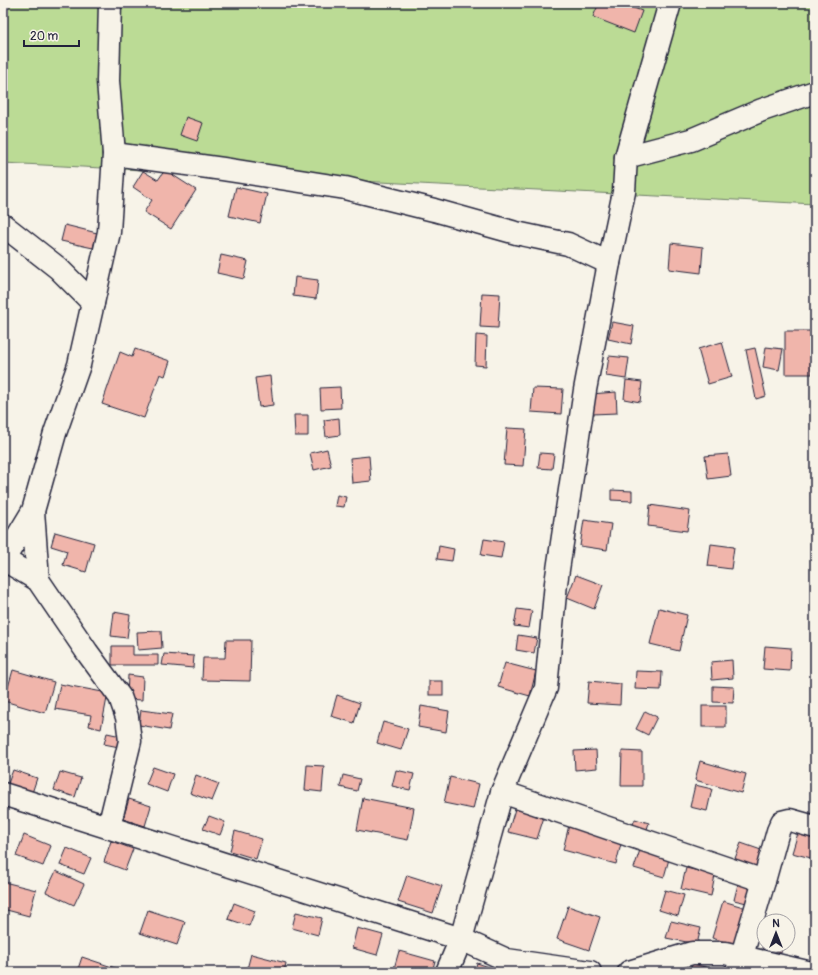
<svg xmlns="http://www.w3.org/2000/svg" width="818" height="975" viewBox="0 0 818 975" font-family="Pangolin,sans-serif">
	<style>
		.green { fill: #bbdb95; stroke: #6e7e68 }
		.building { fill: #f0b5ab; stroke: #22223b }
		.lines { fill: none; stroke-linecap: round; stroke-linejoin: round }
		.street-casing { stroke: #22223b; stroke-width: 25 }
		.street { stroke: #f7f3e8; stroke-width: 22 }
	</style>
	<rect width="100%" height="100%" fill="#f7f3e8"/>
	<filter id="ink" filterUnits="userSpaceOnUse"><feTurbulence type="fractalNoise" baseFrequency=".025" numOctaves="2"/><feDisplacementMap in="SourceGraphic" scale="8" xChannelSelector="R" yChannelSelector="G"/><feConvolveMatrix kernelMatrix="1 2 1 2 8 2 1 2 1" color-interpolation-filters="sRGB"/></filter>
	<g filter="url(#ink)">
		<!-- green -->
		<path class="green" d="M3,3H815V204L3,163Z"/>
		<!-- building -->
		<g class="building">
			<path d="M599,3H620L642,11L634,33L593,17Z"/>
			<path d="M186,117L203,123L197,141L180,135Z"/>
			<path d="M165,170L196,190L171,229L144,212L152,200L133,187L143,171L158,180Z"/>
			<path d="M236,187L267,194L260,223L229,216Z"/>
			<path d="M65,225L97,233L93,248L61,241Z"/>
			<path d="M671,243L703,247L701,273L669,269Z"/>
			<path d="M221,255L248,261L244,279L217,273Z"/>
			<path d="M295,277L318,280L316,299L293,296Z"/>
			<path d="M482,293L500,294L498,328L480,327Z"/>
			<path d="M612,322L634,326L631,344L608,339Z"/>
			<rect x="785" y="331" width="27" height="43"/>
			<path d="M476,335L487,336L486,366L475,365Z"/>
			<path d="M722,342L732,377L708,384L698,349Z"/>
			<path d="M766,347L783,349L779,370L763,367Z"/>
			<path d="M755,348L766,396L756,399L746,350Z"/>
			<path d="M135,349L170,361L165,376L160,374L144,418L102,404L120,352L132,357Z"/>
			<path d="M609,356L629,358L626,379L606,376Z"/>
			<path d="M270,376L273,405L259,407L255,378Z"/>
			<path d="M626,380L642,382L640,402L624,399Z"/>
			<path d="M340,387L341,408L321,409L320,388Z"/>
			<path d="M533,388L563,389L561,414L531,412Z"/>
			<path d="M616,392L617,413L592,414L591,394Z"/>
			<path d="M294,415H308V436H295Z"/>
			<path d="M339,418L340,435L326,437L324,420Z"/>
			<path d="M507,428L526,429L523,466L504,465Z"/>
			<path d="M327,449L331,466L314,470L310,453Z"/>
			<path d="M540,453L554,454L552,469L538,468Z"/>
			<path d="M728,454L731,476L708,479L705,456Z"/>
			<path d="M369,456L371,481L352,483L350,458Z"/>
			<path d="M611,490L632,491V501L611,500Z"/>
			<path d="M337,495L346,497L344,507L335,506Z"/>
			<path d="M650,505L690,511L687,531L648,526Z"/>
			<path d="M584,520L611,524L607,550L580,546Z"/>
			<path d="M55,532L94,543L86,572L63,565L67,551L51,546Z"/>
			<path d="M484,539L504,542L501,558L481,555Z"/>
			<path d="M711,544L734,547L731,569L708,566Z"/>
			<path d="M439,546L454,549L452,561L437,559Z"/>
			<path d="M576,575L603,585L594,609L567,598Z"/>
			<path d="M659,608L687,615L679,651L650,644Z"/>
			<path d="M517,609L532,611L529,628L514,626Z"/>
			<path d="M114,612L130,615L127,638L111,636Z"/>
			<path d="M161,631L162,648L138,650L137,632Z"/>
			<path d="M518,635L537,638L534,653L516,650Z"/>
			<path d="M226,640H251L250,681L202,680L203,658H225Z"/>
			<path d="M112,646H133V655H158V665H112Z"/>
			<path d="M765,646L791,648L790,671L763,669Z"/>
			<path d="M164,654L194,656L193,668L162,665Z"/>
			<path d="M732,660L733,678L712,680L711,662Z"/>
			<path d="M505,663L536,671L530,696L498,687Z"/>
			<path d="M13,670L54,682L45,713L4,701Z"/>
			<path d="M636,671L662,672L661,690L635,689Z"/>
			<path d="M128,675L143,677L142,700L127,699Z"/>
			<rect x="429" y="681" width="14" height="14"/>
			<path d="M589,681L621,684L620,705L587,703Z"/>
			<path d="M60,684L108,693L101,729L89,726L91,715L55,709Z"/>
			<path d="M713,686L734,687L733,703L713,702Z"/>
			<path d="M337,695L360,703L354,723L331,716Z"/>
			<path d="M421,706L449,711L446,732L418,727Z"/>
			<rect x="702" y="706" width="24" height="21"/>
			<path d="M141,710L172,714L169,730L139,725Z"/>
			<path d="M645,711L657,717L648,735L636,729Z"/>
			<path d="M383,722L408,729L401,750L377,743Z"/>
			<path d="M107,733L121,736L119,747L104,744Z"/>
			<path d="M596,750L597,768L575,770L574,751Z"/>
			<path d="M622,751L642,752V786H621Z"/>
			<path d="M700,761L746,774L741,793L695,780Z"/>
			<path d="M307,765L324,766L322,792L305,790Z"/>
			<path d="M153,767L173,774L167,792L146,784Z"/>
			<path d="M13,770L37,778L32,793L7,786Z"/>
			<path d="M396,770L414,774L410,790L392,786Z"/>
			<path d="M60,772L81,778L75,797L54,790Z"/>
			<path d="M196,775L219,784L212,801L190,793Z"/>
			<path d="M343,775L360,779L357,791L340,787Z"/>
			<path d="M450,777L479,784L473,809L444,803Z"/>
			<path d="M695,785L712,789L707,811L690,807Z"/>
			<path d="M363,798L414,808L408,840L357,830Z"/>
			<path d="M129,799L151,806L145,826L123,819Z"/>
			<path d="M515,809L544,817L537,839L508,832Z"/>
			<path d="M209,816L225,822L220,835L203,829Z"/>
			<path d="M3,817L7,819L3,829Z"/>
			<path d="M635,819L649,823L646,832L632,827Z"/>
			<path d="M569,825L622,840L616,864L563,850Z"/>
			<path d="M235,831L262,839L256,859L230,851Z"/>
			<path d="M798,833L815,837V845L811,858L792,853Z"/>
			<path d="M24,835L51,846L43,866L16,856Z"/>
			<path d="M111,841L133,849L125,870L104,862Z"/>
			<path d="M741,843L764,851L758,870L734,861Z"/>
			<path d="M67,848L91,858L84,874L60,865Z"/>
			<path d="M640,850L669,859L664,877L634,868Z"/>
			<path d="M686,868L715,875L711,896L681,889Z"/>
			<path d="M56,871L84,884L74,905L46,892Z"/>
			<path d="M407,875L442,886L433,913L398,902Z"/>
			<path d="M4,882L36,890L29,916L3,909Z"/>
			<path d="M738,884L755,888L751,904L734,900Z"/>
			<path d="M665,890L684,895L678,916L659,910Z"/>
			<path d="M723,901L750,909L739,946L712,938Z"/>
			<path d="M234,903L255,911L249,926L228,919Z"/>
			<path d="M568,906L600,917L589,950L557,939Z"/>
			<path d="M148,910L185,922L177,945L140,933Z"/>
			<path d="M296,912L322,918L318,935L292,928Z"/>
			<path d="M671,921L701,928L697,944L666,938Z"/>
			<path d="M357,928L383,935L377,955L352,948Z"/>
			<path d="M764,938V945H783L781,953L762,948Z"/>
			<path d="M399,951L435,961L432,972H393Z"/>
			<path d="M251,954L286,963L284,972H258L247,969Z"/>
			<path d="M82,957L124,971L77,972Z"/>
			<path d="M477,963L504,972H474Z"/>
			<path d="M692,964L718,970V972H690Z"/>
		</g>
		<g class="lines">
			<defs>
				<g id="street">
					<path d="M114,154L223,169L345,188L434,210L516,233L568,244L609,263"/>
					<path d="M626,157L691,140L762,110L815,92"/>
					<path d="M3,225L58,268L93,303"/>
					<path d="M33,511L38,580"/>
					<path d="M3,559L38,580L87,652L120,697L127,717L130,741L109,827"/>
					<path d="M4,559L33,511L55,433L79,365L109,232L114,154L108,81L110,3"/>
					<path d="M502,792L764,881"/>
					<path d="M3,794L461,939L507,960L590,972"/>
					<path d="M447,972L461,939L502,792L546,688L556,583L585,390L609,263L624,192L626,157L670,3"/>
					<path d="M629,972L692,953H725L807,972"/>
					<path d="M737,972L764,881L778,831L782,822L790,820L815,827"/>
				</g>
			</defs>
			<!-- street casing -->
			<use href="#street" class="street-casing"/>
			<!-- street -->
			<use href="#street" class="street"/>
		</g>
	</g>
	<!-- margin -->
	<rect width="818" height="975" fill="none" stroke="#f7f3e8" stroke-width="16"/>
	<rect x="8" y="8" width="802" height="959" fill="none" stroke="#22223b" stroke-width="1.5" filter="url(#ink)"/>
	<!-- north arrow -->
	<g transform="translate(776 933)"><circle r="19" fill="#f7f3e8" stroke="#a29fa3"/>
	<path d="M0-3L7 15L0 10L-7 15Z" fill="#22223b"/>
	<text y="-6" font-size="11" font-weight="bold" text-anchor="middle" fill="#22223b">N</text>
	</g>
	<!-- scale -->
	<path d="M24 40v6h55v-6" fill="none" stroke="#22223b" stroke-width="2"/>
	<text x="30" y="40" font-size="12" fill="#22223b" stroke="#f7f3e8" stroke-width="3" paint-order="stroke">20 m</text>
</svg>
